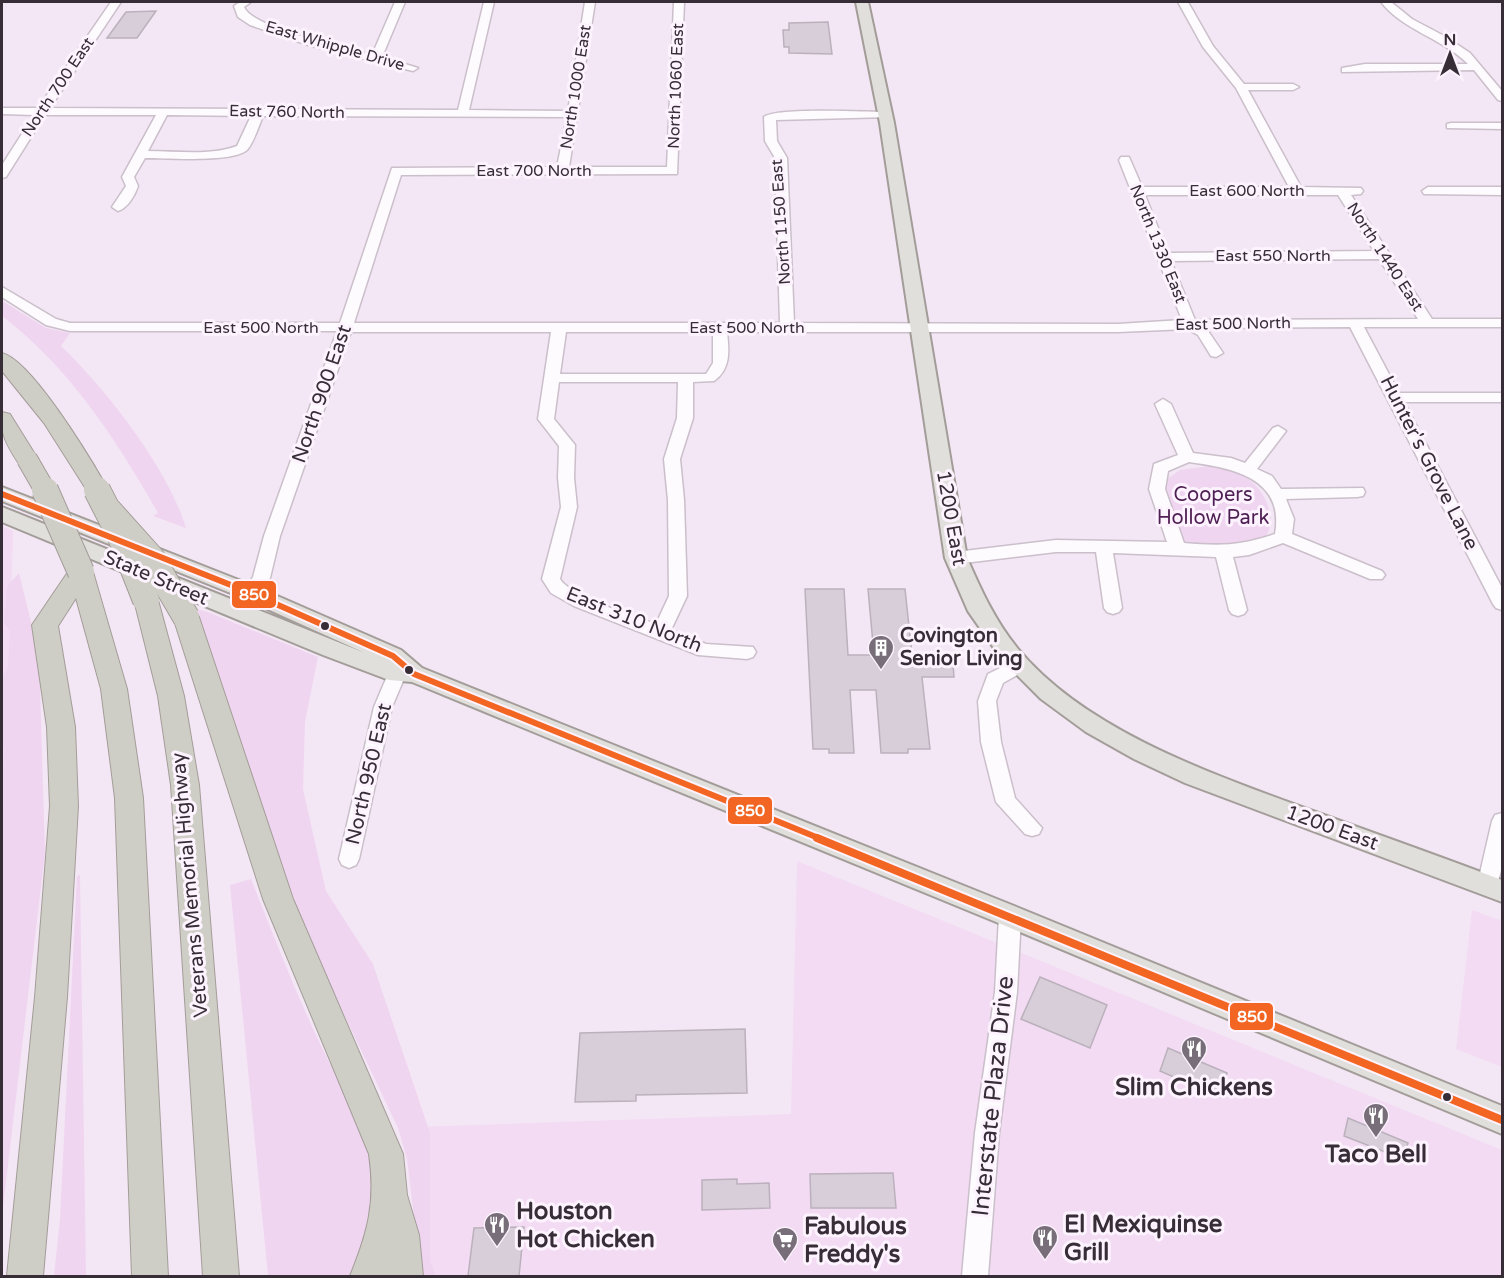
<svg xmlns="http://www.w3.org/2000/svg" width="1504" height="1278" viewBox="0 0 1504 1278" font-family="'Varela Round',sans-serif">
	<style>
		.built { fill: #f2dbf3 }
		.green { fill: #f0d5f1 }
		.building { fill: #d8ced9; stroke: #bbb1bc; stroke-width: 1.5 }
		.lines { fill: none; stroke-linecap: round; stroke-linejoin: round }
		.minor-casing { stroke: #cabfca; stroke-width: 3 }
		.major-casing { stroke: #a39d99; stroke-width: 4 }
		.highway-casing { stroke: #a39d99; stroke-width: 2 }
		.minor { fill: #fdfbfe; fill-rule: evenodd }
		.major { fill: #e1dfdc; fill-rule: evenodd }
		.highway { fill: #cfcec6; fill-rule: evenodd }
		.highway-bridge-far1-casing { stroke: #a39d99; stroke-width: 22; stroke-linecap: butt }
		.highway-bridge-casing { stroke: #a39d99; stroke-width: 28; stroke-linecap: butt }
		.highway-bridge-far1 { stroke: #cfcec6; stroke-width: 20 }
		.highway-bridge { stroke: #cfcec6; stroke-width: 26 }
		.bus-1-far1-casing { stroke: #fdf3fe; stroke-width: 10 }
		.bus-1-casing { stroke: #fdf3fe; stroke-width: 12 }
		.bus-1-far1 { stroke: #f26522; stroke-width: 6 }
		.bus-1 { stroke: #f26522; stroke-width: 8 }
		.bus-dot { fill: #362d37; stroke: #fdf3fe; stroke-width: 2 }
		.labels { text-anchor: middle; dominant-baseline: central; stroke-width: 6; stroke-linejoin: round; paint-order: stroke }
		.far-street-label { font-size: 16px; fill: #362d37; stroke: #fdf3fe }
		.street-label { font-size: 20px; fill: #362d37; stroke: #fdf3fe }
		.park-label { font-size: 20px; fill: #4e1f53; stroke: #fdf3fe }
		.poi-label { font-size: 20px; font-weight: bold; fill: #362d37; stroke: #fdf3fe; text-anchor: start }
		.near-poi-label { font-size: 24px; font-weight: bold; fill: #362d37; stroke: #fdf3fe; text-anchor: start }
		.near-street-label { font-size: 24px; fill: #362d37; stroke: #fdf3fe }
		.line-badge { stroke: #fdf3fe; stroke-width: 2 }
		.badge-label { font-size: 16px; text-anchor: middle; font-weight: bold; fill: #fff }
	</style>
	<rect width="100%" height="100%" fill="#f4e7f5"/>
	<!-- built -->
	<g class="built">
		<path d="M2,526L13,531L2,1028Z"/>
		<path d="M797,861L1502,1150V1276H426L416,1127L791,1114Z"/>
		<path d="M1472,910L1502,921V1067L1456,1049Z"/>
	</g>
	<!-- green -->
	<g class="green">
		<path d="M2,301L46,328L70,333L61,346C106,389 168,468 186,528L153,516L158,513C116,439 70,368 2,316Z"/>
		<path d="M1209,466C1225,468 1240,471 1252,482C1272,499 1283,540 1247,546C1229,549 1206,544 1187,544C1176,534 1163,494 1167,479L1180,470Z"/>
		<path d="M19,573L31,622L40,685L45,853L2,1216V876L4,747L2,746V679L8,666L10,631L4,623L7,586Z"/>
		<path d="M192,608L208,612L318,657L305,722L303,789L326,891L373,964L430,1133V1261L436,1276H421L407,1159L398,1128L320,964L253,796Z"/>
		<path d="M80,875L86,1276H54L60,1218L77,876Z"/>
		<path d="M251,879C272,931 292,984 316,1035C333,1072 367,1132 373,1170C377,1203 366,1248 351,1276H268L230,885Z"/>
	</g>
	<!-- building -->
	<g class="building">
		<path d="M156,11L137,38H107L126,12Z"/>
		<path d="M828,22L832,54L789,53V47H784L783,30H789V23Z"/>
		<path d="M805,589H844L848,655H874L868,589H905L913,664H953L954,677H922L930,749H908V753H881L876,690H850L854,753H829V749H813Z"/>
		<path d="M1040,977L1107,1005L1090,1048L1021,1019Z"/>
		<path d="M745,1029L747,1093L636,1095V1101L575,1102L580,1033Z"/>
		<path d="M1168,1048L1227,1073L1220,1097L1160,1071Z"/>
		<path d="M1348,1118L1408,1143L1407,1146L1413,1149L1411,1162L1344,1136Z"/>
		<path d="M893,1173L896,1208H811L810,1174Z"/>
		<path d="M737,1179V1184L769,1183L770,1208L702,1210V1180Z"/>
		<path d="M524,1227L519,1276H468L474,1228Z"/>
	</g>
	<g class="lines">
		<defs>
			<g id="minor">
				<path d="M111,2H121L50,108L458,110L484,2H494L469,110L568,111L585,2H595L569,167H667L674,2H684L677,174L401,175L354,323H780L775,158L765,141L764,117C776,107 865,112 886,112L892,115L890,117L776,120L777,141L787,158L794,323L1118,324L1182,320L1119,160L1121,157H1129L1142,187H1289L1236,88L1203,47L1178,2H1188L1213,46L1244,84H1293L1299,87L1293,90H1248L1301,187L1361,188L1363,191L1361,194L1351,195L1432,319H1502V327H1364L1399,393H1502V402H1404L1502,588V610L1496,608L1493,604L1350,327L1206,328L1223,353L1216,357L1211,356L1198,335L1187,329L1118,332H727C729,351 731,369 714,381L693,382V418L680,459L684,500L687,596L671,630L706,644L753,647L756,652L753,657L747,659L698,655L574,606L551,593L542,579L561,507L558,478L559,446L538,419L551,332H351L280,536L270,578L243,616L237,618L231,616L228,612L253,577L264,536L337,331H70L46,325L2,297V287L56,319L70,323H340L392,168L557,167L567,117L263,116C259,125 254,142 247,150C233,163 165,158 145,158L134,177L138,186C135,195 128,208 118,211L112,207L126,186L122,177L156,115H45L6,177L2,178V165L34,115L2,114V108H38ZM167,115L251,116L237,146C210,156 177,151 148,151ZM1145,195H1338L1374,251L1168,253ZM1379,259L1418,319L1195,320L1171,261ZM566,332H713V363L706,374H560ZM559,382H678L677,418L664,459L668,500L669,596L656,624C634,616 571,597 560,579L577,507L574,478L575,445L554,419Z"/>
				<path d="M240,2H251L244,7C252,28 348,49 372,55L395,2H405L382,57L418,68L413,71L308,45L250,25L238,17L234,6Z"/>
				<path d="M1381,2H1391L1412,19L1446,37L1470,53L1502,91V101L1498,100L1474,70L1342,72V68L1365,64H1468C1442,38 1404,31 1381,2Z"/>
				<path d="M1451,123H1502V129L1447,128V124Z"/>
				<path d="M1428,187H1502V195L1424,194L1422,191Z"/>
				<path d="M1163,399L1171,404L1193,453L1231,458L1245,463L1273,428L1278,426L1286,431L1257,469L1272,476L1281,489L1363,488L1365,492L1363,496L1357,497L1286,499L1294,519L1292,534L1382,571L1385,575L1382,579H1370L1283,543L1249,555L1233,557L1247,610L1244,614L1238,616L1232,614L1229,610L1216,557L1113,553L1122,608L1119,612L1113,614L1107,612L1104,608L1096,552H1056L956,564L950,562L948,558L950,554L956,552L1056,540L1167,542L1149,489L1154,464L1178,455L1155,404ZM1189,462C1231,468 1285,477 1275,534C1239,546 1221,546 1184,543L1165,489L1168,471Z"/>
				<path d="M393,650L399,652L406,674L392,707L359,859L356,865L349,868L342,865L339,859L374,707L388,674L384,657L387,652Z"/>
				<path d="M1020,658L1026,660L1029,665L1026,670L1003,683L996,701L1001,742L1015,798L1042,828L1039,834L1032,836L1025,834L996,802L981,742L978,701L988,674Z"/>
				<path d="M1502,813V867L1495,892L1488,895L1481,892L1477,886L1492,821L1495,815Z"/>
				<path d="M1010,907L1018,910L1021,916L1017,992L999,1133L988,1276H962L975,1133L995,992L999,916L1002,910Z"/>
			</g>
			<g id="major">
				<path d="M856,2H868L894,123L967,558C981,590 995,621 1018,649C1086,731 1212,774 1310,810C1374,833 1439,856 1502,880V902L1185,783L1134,759L1086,732L1041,699L1003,661L968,611L945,558L880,123Z"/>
				<path d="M2,487L259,588L401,650L422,668L1019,908L1502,1106V1134L1001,924L412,682L389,680L323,655L2,522V507L365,653L243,598L2,501Z"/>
			</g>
			<g id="highway">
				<path d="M2,353C31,360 89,456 105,484L102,489L94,491L86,489L44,423L2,371Z"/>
				<path d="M2,412L10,414L13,419L38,459L35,464L27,466L19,464C7,445 0,435 2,412Z"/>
				<path d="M81,564L90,566L93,572L127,689L143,798L168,1276H132L115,798L101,689L76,598L58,626L75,727L78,806L67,997L43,1276H7L35,997L50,806L47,727L32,625L72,566Z"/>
				<path d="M146,591L155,594L158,600L184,696L199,785L239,1276H203L171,785L158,696L134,600L137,594Z"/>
				<path d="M186,608L195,611L199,617L293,899L403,1154L407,1195L419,1235L423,1276H350C368,1232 376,1202 369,1154L263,899L173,617L177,611Z"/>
			</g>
		</defs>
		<!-- minor casing -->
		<use href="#minor" class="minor-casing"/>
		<!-- major casing -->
		<use href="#major" class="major-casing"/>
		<!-- highway casing -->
		<use href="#highway" class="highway-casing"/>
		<!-- minor -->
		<use href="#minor" class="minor"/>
		<!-- major -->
		<use href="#major" class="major"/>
		<!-- highway -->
		<use href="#highway" class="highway"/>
		<defs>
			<g id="highway-bridge-far1">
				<path d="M27,459L46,492"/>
				<path d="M94,484L98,492"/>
			</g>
			<g id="highway-bridge">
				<path d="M45,490L81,572"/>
				<path d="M97,490L121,537L146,600"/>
				<path d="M108,510L152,559L186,617"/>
			</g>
		</defs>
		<!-- highway-bridge-far1 casing -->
		<use href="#highway-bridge-far1" class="highway-bridge-far1-casing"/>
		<!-- highway-bridge casing -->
		<use href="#highway-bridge" class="highway-bridge-casing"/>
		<!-- highway-bridge-far1 -->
		<use href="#highway-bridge-far1" class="highway-bridge-far1"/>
		<!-- highway-bridge -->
		<use href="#highway-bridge" class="highway-bridge"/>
		<defs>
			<path id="bus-1-far1" d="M2,494L251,593L393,656L414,674L821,839"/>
			<path id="bus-1" d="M817,838L1502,1120"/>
		</defs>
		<!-- bus-1-far1 casing -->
		<use href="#bus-1-far1" class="bus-1-far1-casing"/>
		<!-- bus-1 casing -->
		<use href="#bus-1" class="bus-1-casing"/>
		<!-- bus-1-far1 -->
		<use href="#bus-1-far1" class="bus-1-far1"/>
		<!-- bus-1 -->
		<use href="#bus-1" class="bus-1"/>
	</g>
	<!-- icons -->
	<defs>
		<symbol id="building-pin" viewBox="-11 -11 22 30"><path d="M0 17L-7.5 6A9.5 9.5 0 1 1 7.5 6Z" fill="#786e7a" stroke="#fdf3fe"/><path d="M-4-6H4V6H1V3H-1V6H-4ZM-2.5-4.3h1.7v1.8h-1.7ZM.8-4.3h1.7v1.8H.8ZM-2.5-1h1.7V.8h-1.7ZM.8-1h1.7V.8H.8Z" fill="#fff"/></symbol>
		<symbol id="restaurant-pin" viewBox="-11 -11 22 30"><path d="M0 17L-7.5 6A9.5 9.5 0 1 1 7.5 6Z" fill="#786e7a" stroke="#fdf3fe"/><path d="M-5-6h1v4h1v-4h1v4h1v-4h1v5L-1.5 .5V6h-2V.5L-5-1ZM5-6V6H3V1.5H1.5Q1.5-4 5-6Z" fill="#fff"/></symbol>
		<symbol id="supermarket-pin" viewBox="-11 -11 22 30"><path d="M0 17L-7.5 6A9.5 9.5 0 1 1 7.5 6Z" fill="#786e7a" stroke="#fdf3fe"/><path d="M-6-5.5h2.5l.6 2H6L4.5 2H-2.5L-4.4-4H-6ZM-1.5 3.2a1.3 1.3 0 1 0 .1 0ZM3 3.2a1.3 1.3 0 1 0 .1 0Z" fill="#fff"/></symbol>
	</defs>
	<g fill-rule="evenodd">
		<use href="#building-pin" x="866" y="633" width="30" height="40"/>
		<use href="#restaurant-pin" x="1179" y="1034" width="30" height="40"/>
		<use href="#restaurant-pin" x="1361" y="1101" width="30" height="40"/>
		<use href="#restaurant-pin" x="482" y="1210" width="30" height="40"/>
		<use href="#restaurant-pin" x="1030" y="1223" width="30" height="40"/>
		<use href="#supermarket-pin" x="770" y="1225" width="30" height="40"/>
	</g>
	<!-- markers -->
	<g class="bus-dot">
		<circle cx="325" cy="626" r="5"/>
		<circle cx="409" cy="670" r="5"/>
		<circle cx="1447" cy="1097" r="5"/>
	</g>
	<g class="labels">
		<!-- far-street labels -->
		<g class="far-street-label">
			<text transform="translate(335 46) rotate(16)">East Whipple Drive</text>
			<text transform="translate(676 86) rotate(-88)">North 1060 East</text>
			<text transform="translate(58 87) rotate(-56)">North 700 East</text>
			<text transform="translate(576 87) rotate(-81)">North 1000 East</text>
			<text transform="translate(287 112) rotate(1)">East 760 North</text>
			<text x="534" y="171">East 700 North</text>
			<text x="1247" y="191">East 600 North</text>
			<text transform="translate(781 222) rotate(-94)">North 1150 East</text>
			<text transform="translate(1158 244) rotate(68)">North 1330 East</text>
			<text x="1273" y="256">East 550 North</text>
			<text transform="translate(1385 257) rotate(57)">North 1440 East</text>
			<text transform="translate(1233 324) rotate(-1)">East 500 North</text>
			<text x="261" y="328">East 500 North</text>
			<text x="747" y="328">East 500 North</text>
		</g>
		<!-- street labels -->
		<g class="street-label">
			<text transform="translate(322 394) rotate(-71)">North 900 East</text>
			<text transform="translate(1429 463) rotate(63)">Hunter's Grove Lane</text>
			<text transform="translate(951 518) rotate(80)">1200 East</text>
			<text transform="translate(156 578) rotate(23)">State Street</text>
			<text transform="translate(634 620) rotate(22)">East 310 North</text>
			<text transform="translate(369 774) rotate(-77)">North 950 East</text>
			<text transform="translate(1332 828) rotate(20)">1200 East</text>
			<text transform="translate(190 885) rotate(-95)">Veterans Memorial Highway</text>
		</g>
		<!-- park labels -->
		<g class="park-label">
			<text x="1213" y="495">Coopers<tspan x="1213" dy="23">Hollow Park</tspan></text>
		</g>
		<!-- poi labels -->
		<g class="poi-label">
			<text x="900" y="636">Covington<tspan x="900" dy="23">Senior Living</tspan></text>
		</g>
		<!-- near-poi labels -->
		<g class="near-poi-label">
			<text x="1194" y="1087" text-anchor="middle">Slim Chickens</text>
			<text x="1376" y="1154" text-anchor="middle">Taco Bell</text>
			<text x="516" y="1211">Houston<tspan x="516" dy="28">Hot Chicken</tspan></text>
			<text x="1064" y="1224">El Mexiquinse<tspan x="1064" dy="28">Grill</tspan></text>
			<text x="804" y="1226">Fabulous<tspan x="804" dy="28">Freddy's</tspan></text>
		</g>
		<!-- near-street labels -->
		<g class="near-street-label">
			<text transform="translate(993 1096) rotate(-84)">Interstate Plaza Drive</text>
		</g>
	</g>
	<g class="line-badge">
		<rect x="231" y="580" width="46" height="29" rx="6" fill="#f26522"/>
		<rect x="727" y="796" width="46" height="29" rx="6" fill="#f26522"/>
		<rect x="1229" y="1002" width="45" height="29" rx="6" fill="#f26522"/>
	</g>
	<g class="badge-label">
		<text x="254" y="600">850</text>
		<text x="750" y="816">850</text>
		<text x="1252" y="1022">850</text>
	</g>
	<!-- border -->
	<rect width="1504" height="1278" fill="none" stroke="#362d37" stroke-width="6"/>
	<!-- north arrow -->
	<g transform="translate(1450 54)" stroke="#fdf3fe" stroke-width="4.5" paint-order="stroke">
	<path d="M0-4.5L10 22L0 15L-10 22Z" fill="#362d37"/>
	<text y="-9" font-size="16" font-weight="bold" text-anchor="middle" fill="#362d37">N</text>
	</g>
</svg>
